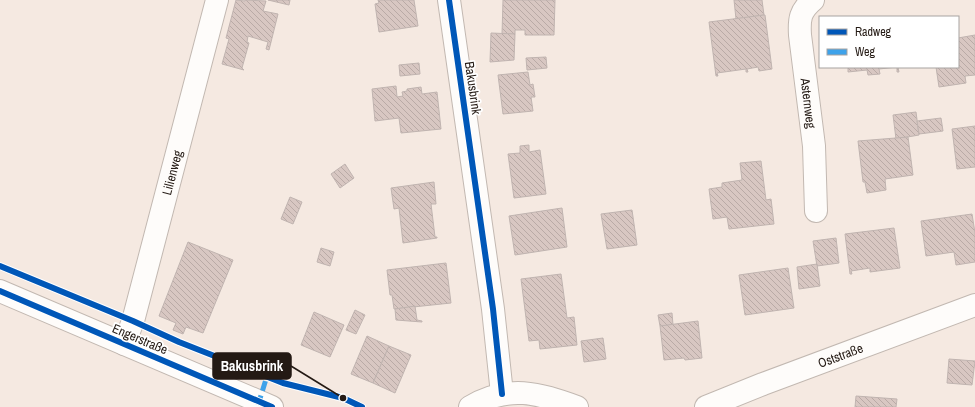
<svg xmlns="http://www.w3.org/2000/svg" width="975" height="407" viewBox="0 0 975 407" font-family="'Archivo Narrow',sans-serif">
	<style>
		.building { fill: url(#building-back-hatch); stroke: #c0b4b0 }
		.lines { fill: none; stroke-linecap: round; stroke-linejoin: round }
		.minor-casing { stroke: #c2b8b1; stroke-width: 24 }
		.secondary-casing { stroke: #c2b8b1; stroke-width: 24 }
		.minor { stroke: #fefcfa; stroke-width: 22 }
		.secondary { stroke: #fefcfa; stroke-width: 22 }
		.quiet { stroke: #3ea2ea; stroke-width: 5; stroke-dasharray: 10 5; stroke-linecap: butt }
		.cycleway-casing { stroke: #fff; stroke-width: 8 }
		.cycleway { stroke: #0057b8; stroke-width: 6 }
		.labels { text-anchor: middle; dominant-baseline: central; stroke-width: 3.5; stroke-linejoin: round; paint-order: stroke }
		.street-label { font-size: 13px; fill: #241a14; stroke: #fff }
		.leader { fill: none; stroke: #241a14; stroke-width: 1.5 }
		.callout-dot { fill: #241a14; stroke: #fff; stroke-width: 1.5 }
		.callout { fill: #241a14; stroke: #241a14; stroke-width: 1.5 }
		.callout-label { font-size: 14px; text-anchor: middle; font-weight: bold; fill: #fff }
	</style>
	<defs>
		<pattern id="building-back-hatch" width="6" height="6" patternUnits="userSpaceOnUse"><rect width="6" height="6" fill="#d8c7c2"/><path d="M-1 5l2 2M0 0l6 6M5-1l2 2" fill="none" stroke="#b9aaa6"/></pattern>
	</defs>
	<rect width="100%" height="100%" fill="#f5e9e1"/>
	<!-- building -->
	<g class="building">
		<path d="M236,0L245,1V0L266,1L263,11L278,14L269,50L266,49L268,42L248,36L247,42L249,43L242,68L244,70L222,64L229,39L226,38Z"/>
		<path d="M268,0H290L289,5Z"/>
		<path d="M378,0H414L418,26L379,32L375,4L379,3Z"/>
		<path d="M503,0H555L554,35H525V30H515V34H502Z"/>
		<path d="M734,0H762L764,15L736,19Z"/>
		<path d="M764,15H765L772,69L759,71L758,67L747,69L748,72H746V69L717,73L718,76H716L709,22Z"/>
		<path d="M491,33L515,34L514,60L490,62Z"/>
		<path d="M975,35V75L965,76L966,83L939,87L936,67H958V38Z"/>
		<path d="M546,57L547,68L527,70L526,58Z"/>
		<path d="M419,63L420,74L400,76L399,65Z"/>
		<path d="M848,67H898L899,72H897V67L879,69L880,74L868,75L867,70L848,72Z"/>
		<path d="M528,72L530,85L533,84L535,97H531L533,111L503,114L498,75Z"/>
		<path d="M396,86L397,97L403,96L402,92L407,91V89L421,87L422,94L437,92L441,129L401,133L399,118L375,121L372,89Z"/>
		<path d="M916,112L919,135L896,139L893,115Z"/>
		<path d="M941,118L943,131L919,134L917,121Z"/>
		<path d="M975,126V167L957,169L952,129Z"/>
		<path d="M908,137L913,175L885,179L886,190L867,193L865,182H863L858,141Z"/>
		<path d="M529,145V152L540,150L546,194L514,198L508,154L520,153V146Z"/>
		<path d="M761,161L766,200L771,199L774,224L729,229L727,217L713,219L709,189L722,187V183L742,180L740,163Z"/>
		<path d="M345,164L354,178L340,188L331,174Z"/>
		<path d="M434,182L436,204H431L435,237H437V238L403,243L399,208L394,209L391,188Z"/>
		<path d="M290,197L302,202L293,224L281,219Z"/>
		<path d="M562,208L567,247L515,255L509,216Z"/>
		<path d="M632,210L637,245L607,249L601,214Z"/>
		<path d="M972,214L975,233V262L956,265L954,252L926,256L921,221Z"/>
		<path d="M894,228L900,268L870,272V268L851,271L852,274H850L845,234Z"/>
		<path d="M836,238L839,263L817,266L813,241Z"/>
		<path d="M188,242L233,260L203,333L186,327L183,334L173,330L176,323L159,316Z"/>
		<path d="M321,248L334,252L330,266L317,262Z"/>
		<path d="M446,263L451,303L394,309L392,295H390L387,270Z"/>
		<path d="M817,264L820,286L799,289L797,267Z"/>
		<path d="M788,268L794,308L745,315L739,275Z"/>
		<path d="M561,274L567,318L574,317L577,345L540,349L539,340L529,341L521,279Z"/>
		<path d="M415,306L417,320L422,321V322L396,320L395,309Z"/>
		<path d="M355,310L365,315L356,334L346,330Z"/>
		<path d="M314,312L344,325L330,357L301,345Z"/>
		<path d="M672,313L673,325L660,326L658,315Z"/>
		<path d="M698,321L702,358L685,360L684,358L664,360L660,326Z"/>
		<path d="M367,336L389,346L373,383L351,374Z"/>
		<path d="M603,338L606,359L584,362L581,341Z"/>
		<path d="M389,346L411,355L395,393L373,383Z"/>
		<path d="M949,359L975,361L972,385L947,383Z"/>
		<path d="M856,396L897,399L896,407H855Z"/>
	</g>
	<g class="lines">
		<defs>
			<g id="minor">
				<path d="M449,0L493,309L502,394"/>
				<path id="s1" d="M813,0C800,11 799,19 800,35L814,146L816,211"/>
				<path id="s2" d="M124,344L133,321L217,0"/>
				<path d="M470,407C509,384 538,393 577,407"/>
				<path id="s3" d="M706,407L763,384L975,305"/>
			</g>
			<path id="secondary" d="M0,291L272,407"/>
		</defs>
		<!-- minor casing -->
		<use href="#minor" class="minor-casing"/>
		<!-- secondary casing -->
		<use href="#secondary" class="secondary-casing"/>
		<!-- minor -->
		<use href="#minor" class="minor"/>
		<!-- secondary -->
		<use href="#secondary" class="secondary"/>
		<!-- quiet -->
		<path class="quiet" d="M258,405L267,376"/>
		<defs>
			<g id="cycleway">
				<path d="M449,0L493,309L502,394"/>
				<path d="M0,266L133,321L179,342L283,383L343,398L362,407"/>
				<path d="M0,291L272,407"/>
			</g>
		</defs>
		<!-- cycleway casing -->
		<use href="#cycleway" class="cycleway-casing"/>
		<!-- cycleway -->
		<use href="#cycleway" class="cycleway"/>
	</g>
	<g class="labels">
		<!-- street labels -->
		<g class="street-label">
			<text transform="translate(473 88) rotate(82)">Bakusbrink</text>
			<text stroke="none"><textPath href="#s1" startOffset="108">Asternweg</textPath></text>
			<text stroke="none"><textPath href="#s2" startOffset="178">Lilienweg</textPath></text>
			<text transform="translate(140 339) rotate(23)">Engerstraße</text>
			<text stroke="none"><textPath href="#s3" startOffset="144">Oststraße</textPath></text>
		</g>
	</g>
	<!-- callouts -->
	<path class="leader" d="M343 398L291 366"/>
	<circle class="callout-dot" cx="343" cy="398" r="4"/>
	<rect class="callout" x="213" y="353" width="78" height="26" rx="4"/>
	<g class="callout-label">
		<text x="252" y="371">Bakusbrink</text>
	</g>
	<!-- legend -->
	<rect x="819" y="16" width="140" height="52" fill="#ffffff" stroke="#a7a3a1"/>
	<rect x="827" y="29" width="20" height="6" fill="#0057b8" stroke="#a7a3a1"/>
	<text x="855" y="36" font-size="12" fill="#241a14">Radweg</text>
	<rect x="827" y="49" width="20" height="6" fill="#3ea2ea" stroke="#a7a3a1"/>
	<text x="855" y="56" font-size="12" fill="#241a14">Weg</text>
</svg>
